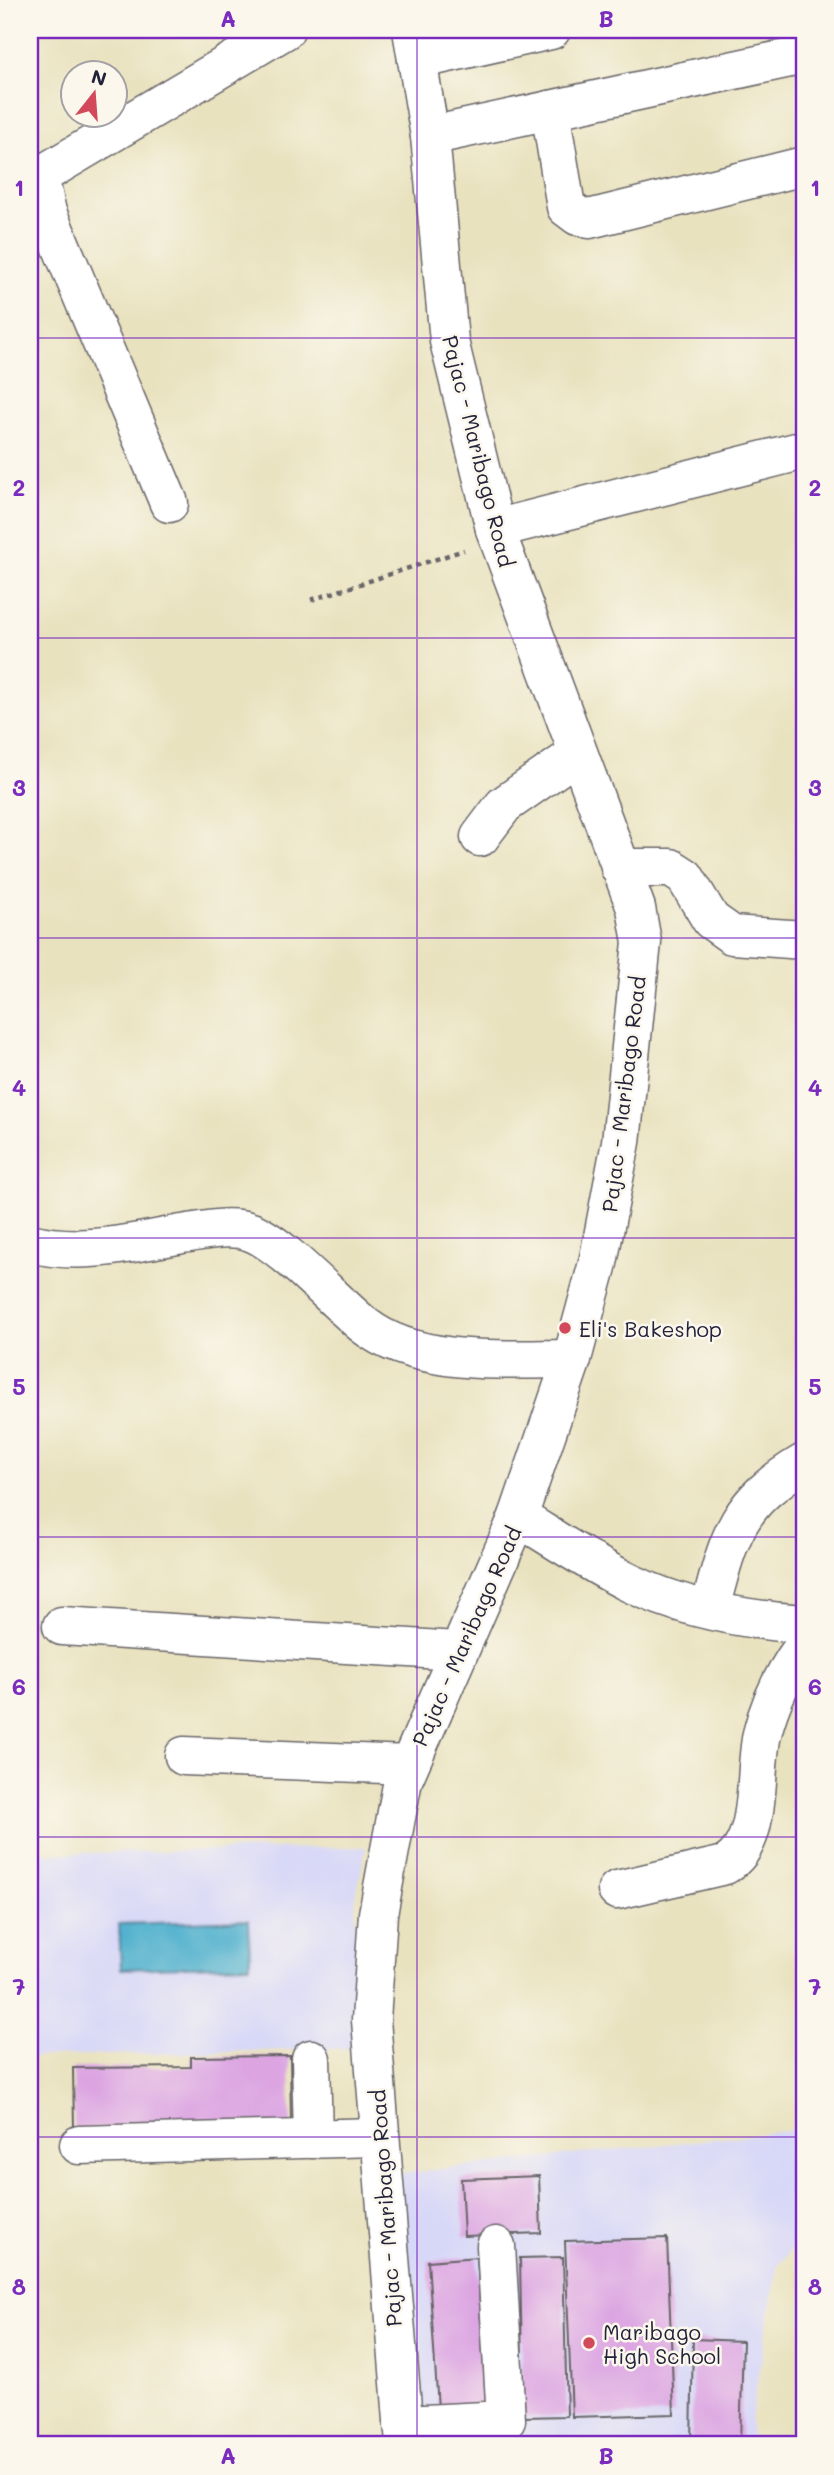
<svg xmlns="http://www.w3.org/2000/svg" width="834" height="2475" viewBox="0 0 834 2475" font-family="Mali,sans-serif">
	<style>
		.built { fill: #d7d7f8 }
		.water { fill: #50b0ce; stroke: #396984; stroke-width: 2 }
		.building { fill: #dca5e2 }
		.lines { fill: none; stroke-linecap: round; stroke-linejoin: round }
		.minor-casing { stroke: #686569; stroke-width: 41 }
		.path { stroke: #686569; stroke-width: 4.5; stroke-dasharray: 5 5; stroke-linecap: butt }
		.minor { stroke: #fff; stroke-width: 38 }
		.grid { fill: none; stroke: #7b2cbf; stroke-width: 2; stroke-opacity: 0.55 }
		.poi-dot { fill: #d1495b; stroke: #fbf7ec; stroke-width: 2.5 }
		.labels { text-anchor: middle; dominant-baseline: central; stroke-width: 5; stroke-linejoin: round; paint-order: stroke }
		.street-label { font-size: 21px; fill: #22223b; stroke: #fbf7ec }
		.poi-label { font-size: 21px; fill: #22223b; stroke: #fbf7ec; text-anchor: start }
		.neatline { fill: none; stroke: #7b2cbf; stroke-width: 2.5 }
		.grid-label { font-size: 23px; text-anchor: middle; font-weight: bold; fill: #7b2cbf }
	</style>
	<rect width="100%" height="100%" fill="#fbf7ec"/>
	<filter id="ink" filterUnits="userSpaceOnUse"><feTurbulence type="fractalNoise" baseFrequency=".0143" numOctaves="2"/><feDisplacementMap in="SourceGraphic" scale="14" xChannelSelector="R" yChannelSelector="G"/><feConvolveMatrix kernelMatrix="1 2 1 2 8 2 1 2 1" color-interpolation-filters="sRGB"/></filter>
	<filter id="wash" filterUnits="userSpaceOnUse"><feTurbulence type="fractalNoise" baseFrequency=".00686" numOctaves="4" result="noise"/><feDisplacementMap in="SourceGraphic" scale="28" xChannelSelector="R" yChannelSelector="G"/><feGaussianBlur stdDeviation="1.57" result="paint"/><feColorMatrix in="noise" values="0 0 0 0 0 0 0 0 0 0 0 0 0 0 0 0 0 1.4 0 .05"/><feComposite in="paint" operator="in"/></filter>
	<g filter="url(#wash)">
		<rect width="100%" height="100%" fill="#e9e2bf"/>
		<!-- built -->
		<g class="built">
			<path d="M366,1847L355,1899L359,2048L30,2057V1854Z"/>
			<path d="M804,2129V2232L777,2267L751,2420V2445H422L399,2174Z"/>
		</g>
		<!-- water -->
		<path class="water" d="M249,1920L250,1965L121,1969L119,1924Z"/>
		<g id="blocks">
			<!-- building -->
			<g class="building">
				<path d="M290,2056L291,2126L74,2129L73,2068L191,2067V2057Z"/>
				<path d="M539,2176L541,2233L464,2236L461,2179Z"/>
				<path d="M667,2238L674,2414L572,2417L565,2241Z"/>
				<path d="M477,2257L486,2403L438,2408L428,2261Z"/>
				<path d="M563,2257L567,2416L523,2417L520,2258Z"/>
				<path d="M693,2339L743,2341L740,2445H691Z"/>
				<path d="M495,2439L496,2445H446V2443Z"/>
			</g>
		</g>
	</g>
	<g filter="url(#ink)">
		<use href="#blocks" fill-opacity="0" stroke="#686569" stroke-width="2"/>
		<g class="lines">
			<defs>
				<g id="minor">
					<path d="M417,60L551,30"/>
					<path d="M550,110L566,207L578,216L589,219L804,166"/>
					<path d="M430,136L804,55"/>
					<path d="M169,503L47,212L40,181L48,171L285,30"/>
					<path d="M495,529L804,450"/>
					<path d="M480,837L504,805L577,754"/>
					<path d="M620,868H671L685,877L711,920L732,935L804,940"/>
					<path d="M30,1243C81,1256 132,1243 182,1234C203,1231 230,1224 251,1232C283,1244 335,1302 365,1326C417,1367 509,1359 572,1359"/>
					<path d="M518,1517C554,1539 590,1563 628,1582C681,1608 746,1620 804,1624"/>
					<path d="M710,1609C729,1536 736,1503 804,1463"/>
					<path d="M62,1626L457,1651"/>
					<path d="M184,1756L409,1765"/>
					<path d="M617,1890L725,1865C764,1844 753,1773 762,1734C770,1701 784,1673 804,1646"/>
					<path d="M311,2059L313,2139"/>
					<path d="M79,2145L379,2137"/>
					<path d="M403,2425L506,2420L496,2246"/>
					<path d="M405,2445L371,2020L378,1914L403,1780L518,1517L572,1359L598,1263L621,1142L642,942L636,908L495,529L449,341L430,136L412,30"/>
				</g>
			</defs>
			<!-- minor casing -->
			<use href="#minor" class="minor-casing"/>
			<!-- path -->
			<path class="path" d="M311,600L464,550"/>
			<!-- minor -->
			<use href="#minor" class="minor"/>
		</g>
	</g>
	<!-- grid -->
	<path class="grid" d="M417,30V2445M30,338H804M30,638H804M30,938H804M30,1238H804M30,1537H804M30,1837H804M30,2137H804"/>
	<!-- markers -->
	<g class="poi-dot">
		<circle cx="565" cy="1328" r="7"/>
		<circle cx="589" cy="2343" r="7"/>
	</g>
	<g class="labels">
		<!-- street labels -->
		<g class="street-label">
			<text transform="translate(479 451) rotate(76)">Pajac - Maribago Road</text>
			<text transform="translate(623 1094) rotate(-83)">Pajac - Maribago Road</text>
			<text transform="translate(466 1636) rotate(-66)">Pajac - Maribago Road</text>
			<text transform="translate(385 2208) rotate(-94)">Pajac - Maribago Road</text>
		</g>
		<!-- poi labels -->
		<g class="poi-label">
			<text x="579" y="1328">Eli's Bakeshop</text>
			<text x="603" y="2331">Maribago<tspan x="603" dy="24">High School</tspan></text>
		</g>
	</g>
	<!-- margin -->
	<rect width="834" height="2475" fill="none" stroke="#fbf7ec" stroke-width="77"/>
	<!-- north arrow -->
	<g transform="translate(94 94) rotate(17)"><circle r="33" fill="#fbf7ec" stroke="#a4a2a5" stroke-width="2"/>
	<path d="M0-5L12 26L0 18L-12 26Z" fill="#d1495b"/>
	<text y="-10" font-size="19" font-weight="bold" text-anchor="middle" fill="#22223b">N</text>
	</g>
	<rect x="38" y="38" width="758" height="2398" class="neatline"/>
	<g class="grid-label">
		<text x="228" y="27">A</text>
		<text x="606" y="27">B</text>
		<text x="19" y="196">1</text>
		<text x="815" y="196">1</text>
		<text x="19" y="496">2</text>
		<text x="815" y="496">2</text>
		<text x="19" y="796">3</text>
		<text x="815" y="796">3</text>
		<text x="19" y="1096">4</text>
		<text x="815" y="1096">4</text>
		<text x="19" y="1395">5</text>
		<text x="815" y="1395">5</text>
		<text x="19" y="1695">6</text>
		<text x="815" y="1695">6</text>
		<text x="19" y="1995">7</text>
		<text x="815" y="1995">7</text>
		<text x="19" y="2295">8</text>
		<text x="815" y="2295">8</text>
		<text x="228" y="2464">A</text>
		<text x="606" y="2464">B</text>
	</g>
</svg>
